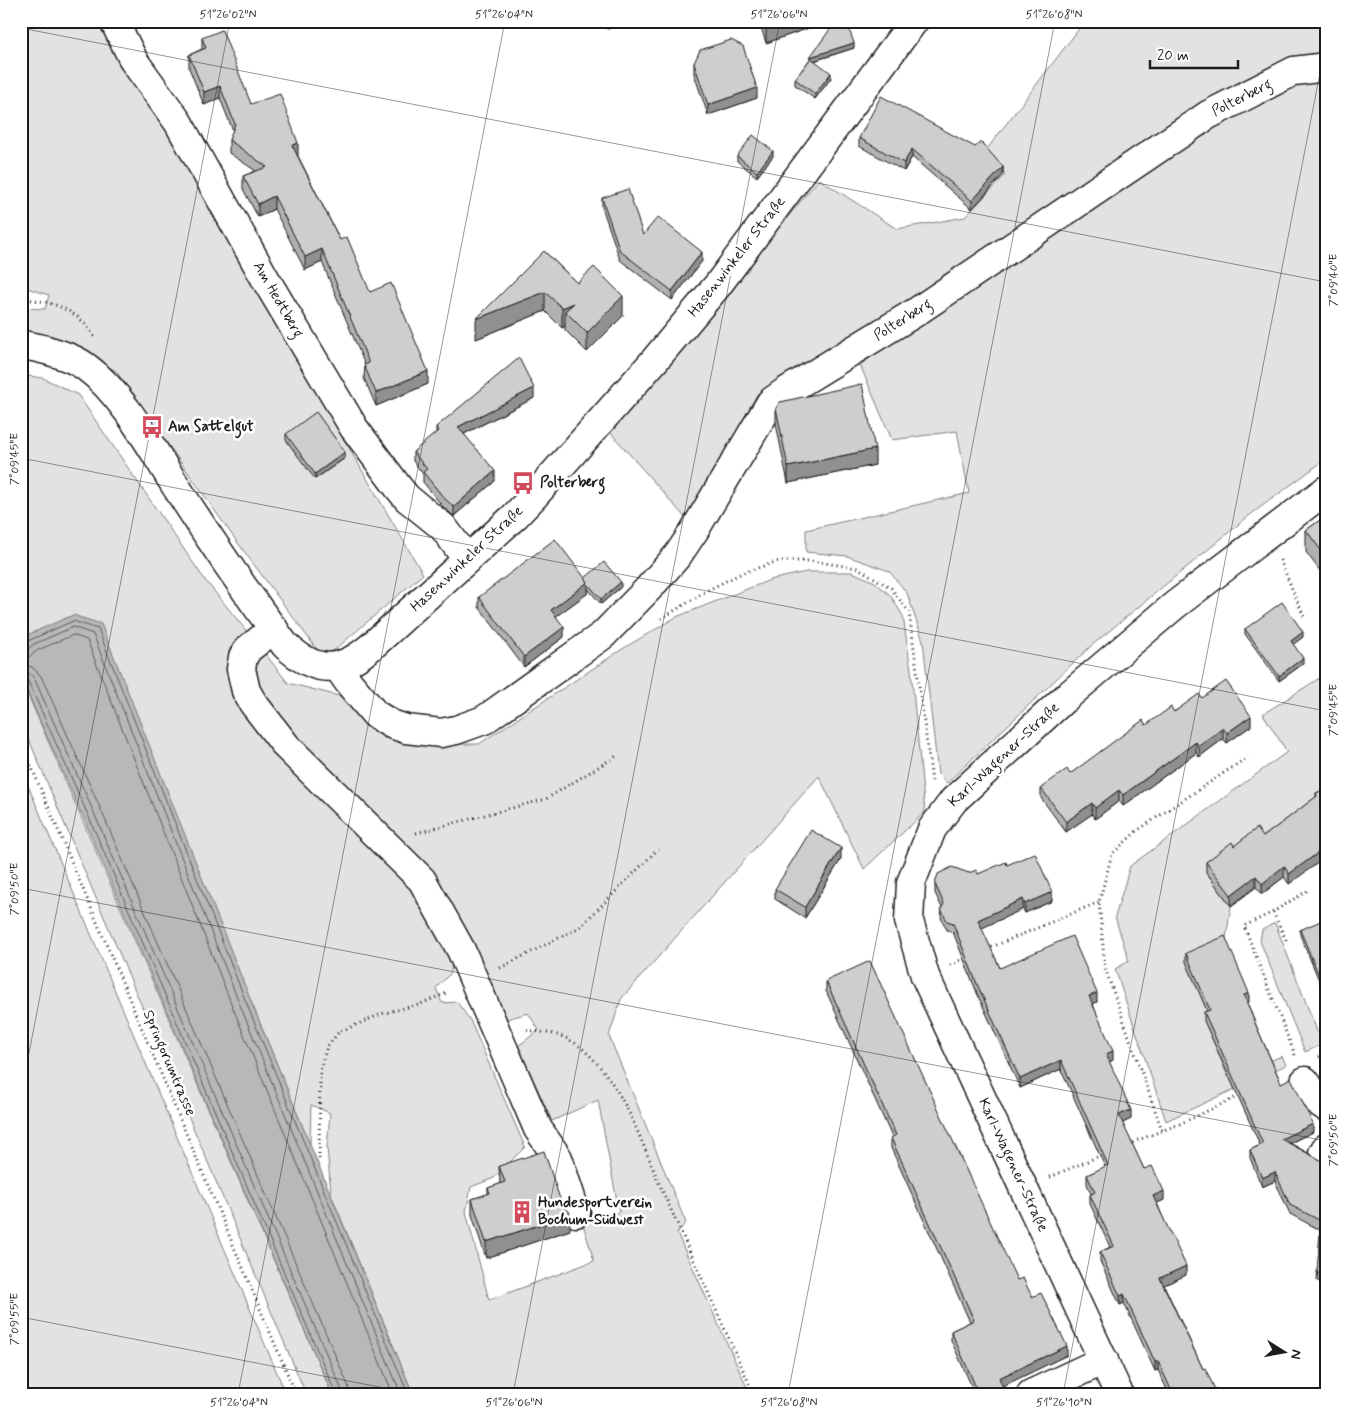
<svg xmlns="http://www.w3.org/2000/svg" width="1347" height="1415" viewBox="0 0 1347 1415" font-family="Mynerve,sans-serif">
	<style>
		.green { fill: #e2e2e2; stroke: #7f7f7f }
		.water { fill: #b8b8b8; stroke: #7a7a7a }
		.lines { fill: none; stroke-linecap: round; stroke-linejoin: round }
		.shore { stroke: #5a5a5a; stroke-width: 1 }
		.minor-casing { stroke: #1c1c1c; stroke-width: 31 }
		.path { stroke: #1c1c1c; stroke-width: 3; stroke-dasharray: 1 4; stroke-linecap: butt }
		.minor { stroke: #fff; stroke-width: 28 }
		.wall { fill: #b1b1b1; stroke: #1c1c1c }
		.shaded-wall { fill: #909090; stroke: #1c1c1c }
		.building { fill: #cecece; stroke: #1c1c1c }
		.ticks { fill: none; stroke: #1c1c1c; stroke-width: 1; stroke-opacity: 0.45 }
		.labels { text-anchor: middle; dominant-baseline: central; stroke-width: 5; stroke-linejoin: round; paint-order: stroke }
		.street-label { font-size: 15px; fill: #1c1c1c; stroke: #fff }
		.poi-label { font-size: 15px; font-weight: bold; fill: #1c1c1c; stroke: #fff; text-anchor: start }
		.neatline { fill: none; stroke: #1c1c1c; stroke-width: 2 }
		.ticks-label { font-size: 12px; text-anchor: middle; fill: #1c1c1c }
	</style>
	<rect width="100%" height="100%" fill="#fff"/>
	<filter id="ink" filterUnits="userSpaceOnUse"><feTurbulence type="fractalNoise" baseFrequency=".02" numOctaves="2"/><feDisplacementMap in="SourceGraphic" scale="10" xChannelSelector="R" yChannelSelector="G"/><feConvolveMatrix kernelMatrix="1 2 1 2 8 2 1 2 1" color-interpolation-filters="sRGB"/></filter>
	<g filter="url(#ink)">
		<!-- green -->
		<g class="green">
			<path d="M21,21H115L248,276L423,574L324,659L235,539L116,371L52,336L21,331V308L45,309L49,295L27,288L21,289Z"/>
			<path d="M1085,21H1326V57L949,278L793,375L757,394L689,522L610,432L819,179L897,229L965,217L1005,175L984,153Z"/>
			<path d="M1326,79V459L1250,515L1091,646L947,783L938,774L923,641L907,593L889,571L847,556L806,552V530L969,493L957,431L892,440L860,365L1055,226L1206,130L1287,84Z"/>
			<path d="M21,375L43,378L78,395L205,580L249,634L233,674L416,890L452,953L451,973L436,988L442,1003L457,1002L470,1020L525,1147L494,1178L471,1187L466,1212L489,1300L594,1261L582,1221L619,1212L598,1100L552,1121L518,1046L539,1030L528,1013L507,1019L472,950L288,738L251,676L254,662L263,651L288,683L343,697L370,728L414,744H479L624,648L676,617L770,580L806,572H852L875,582L891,596L903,616L911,670L925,812L864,869L819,776L621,999L609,1036L686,1223L677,1233L750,1394H413L331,1194L327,1147L330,1113L311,1105L310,1145L253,1006L27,635L21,641Z"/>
			<path d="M1326,674V800L1288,829L1206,872L1231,906L1225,945L1210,1018L1205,1021L1228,1077L1282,1056L1286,1065L1166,1121L1115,969L1129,961L1115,917L1130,866L1287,752L1263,714Z"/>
			<path d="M21,679L332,1394H306L21,721Z"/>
			<path d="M21,769L286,1394H21Z"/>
			<path d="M1275,923L1317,1031L1326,1041V1043L1305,1052L1260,941L1262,930Z"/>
		</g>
		<!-- water -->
		<path class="water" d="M73,615L101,624L253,1006L413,1394H332L83,817L21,678V641L27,635Z"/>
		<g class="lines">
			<!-- shore -->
			<g class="shore">
				<path d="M21,644L73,621L98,629L248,1007L408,1394"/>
				<path d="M21,650L28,649L34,644L73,627L93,634L242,1010L401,1394"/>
				<path d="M21,658L31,656L38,650L73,635L87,640L235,1013L393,1394"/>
				<path d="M21,664L32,667L41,676L101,810L348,1385L350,1394"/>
				<path d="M21,672L29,673L34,678L94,813L341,1388L342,1394"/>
				<path d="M21,678H25L28,681L88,815L336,1394"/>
			</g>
			<defs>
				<g id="minor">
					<path d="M114,21L134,61L178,122L266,280L354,428L398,487L407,498L443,527L467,559"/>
					<path d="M21,345C39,347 72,356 86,367C123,394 152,449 177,488C211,541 247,594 285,645C317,675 341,673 373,645L515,516L535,495L654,361L717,286L914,21"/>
					<path d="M274,629L248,649L243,657L241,669L246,691L253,703L287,747L422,880L461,950L538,1129L558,1158L576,1213"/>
					<path d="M338,667L349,683L375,714L391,724L406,729L441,733L456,730L484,720L603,635L648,589L678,555L694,531L771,402L785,392L916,312L1208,115L1294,71L1326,67"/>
					<path d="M1305,1081L1320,1103L1326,1107"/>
					<path d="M1326,1148L1323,1153L1326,1154"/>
					<path d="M1031,1394L1104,1360"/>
					<path d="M1119,1394L925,976L909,921L911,883L932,829L954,800L1063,700L1175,605L1326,490"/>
				</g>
			</defs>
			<!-- minor casing -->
			<use href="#minor" class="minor-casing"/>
			<!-- path -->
			<g class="path">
				<path d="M21,299C51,300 80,310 95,338"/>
				<path d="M1280,560L1304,617"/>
				<path d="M661,619L708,590L742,573L779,561H811L858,568L891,588L909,612L932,781"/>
				<path d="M21,742L296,1394"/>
				<path d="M416,833L546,799L618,755"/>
				<path d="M1273,912L1287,942"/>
				<path d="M987,949L1099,902"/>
				<path d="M950,965L965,958"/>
				<path d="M500,968L580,927L658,849"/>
				<path d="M527,1030C552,1034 566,1033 586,1052C625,1088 641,1142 662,1190C693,1258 723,1326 754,1394"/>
				<path d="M1295,1055L1244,926L1273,912L1307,891"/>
				<path d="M1319,1057L1326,1053"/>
				<path d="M1162,1130L1105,968L1099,902L1112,854L1138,830L1248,757"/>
				<path d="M1128,1144L1182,1123L1241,1095"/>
				<path d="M319,1159L320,1070L327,1046L339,1032L384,1013L418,1005L449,992"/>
				<path d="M1050,1177L1104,1154"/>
			</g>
			<!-- minor -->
			<use href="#minor" class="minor"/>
		</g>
		<!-- wall -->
		<g class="wall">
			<path d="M604,21H631L607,29Z"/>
			<path d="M759,21H829L766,43Z"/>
			<path d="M202,38L251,104L298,156L340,240L370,292L428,384L376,406L364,378L365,365L322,262L305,270L274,209L258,217L243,189V176L256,171L229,153V140L233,131L220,98L204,105L189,68V55L202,49Z"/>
			<path d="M854,48L814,61L831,78L815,99L795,85V79L810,59Z"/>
			<path d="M694,63L757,98L708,115L694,74Z"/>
			<path d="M859,138L1003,167V175L972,209L912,157L904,171L859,146Z"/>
			<path d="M737,156H773L757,177L737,161Z"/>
			<path d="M602,198L643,235L702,261L672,300L620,260L602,207Z"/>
			<path d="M544,251L577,283L623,316L587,352L565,330V326L562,328L545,311L476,339Z"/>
			<path d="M534,398L464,434L495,481L454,516L444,508L423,482V474L413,461V452L436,434V427Z"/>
			<path d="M776,408L875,465L788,483L776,424Z"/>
			<path d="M286,434L345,458L315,479L286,440Z"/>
			<path d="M1326,516V579L1306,552V530Z"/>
			<path d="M585,578L621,587L601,604L588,589V593L556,616L564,637L524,667L479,607V597Z"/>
			<path d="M1245,629L1303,637L1293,644L1303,664L1279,681L1245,634Z"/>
			<path d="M1202,698L1251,726L1227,743L1223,739L1199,757L1196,753L1123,806L1119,801L1095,819L1092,814L1066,832L1041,798V788L1070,774L1146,725Z"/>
			<path d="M1326,789L1323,858L1289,884L1284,877L1262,894L1256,887L1231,906L1206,872V862L1234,846L1263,837L1316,797V793Z"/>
			<path d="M841,859L805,918L775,899V889Z"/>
			<path d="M1007,865L1052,901L1025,913L1023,909L981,928L1000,968L1097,1002L1093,1004L1113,1060L1109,1062L1131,1119L1122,1123L1144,1169L1164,1200L1157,1203L1186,1275L1164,1285L1203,1369L1217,1394H1169L1158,1370L1155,1371L1124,1303L1120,1305L1100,1261V1252L1110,1247L1090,1204V1195L1091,1194L1087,1184V1175L1105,1167L1061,1069L1020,1088L977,993L953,932L947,930L941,918L942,908L935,893V884L969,873L978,874Z"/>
			<path d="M1326,926V997L1300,935V930Z"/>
			<path d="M1186,953L1249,1002H1247L1255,1023L1281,1083L1313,1132L1290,1143L1326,1163V1282L1317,1281L1320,1230L1290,1214L1275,1181L1262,1187L1250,1158V1150L1260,1145L1204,1021V1012L1207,1011L1186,962Z"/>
			<path d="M826,981L1017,1280L1032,1297L1067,1355L1002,1386L1006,1394H975L951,1340V1331L970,1322L891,1148V1138L892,1137L826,991Z"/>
			<path d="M499,1166L570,1230L486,1258L472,1215V1199L488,1194V1188L500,1184Z"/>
		</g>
		<!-- shaded-wall -->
		<g class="shaded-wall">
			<path d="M157,21H169L157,25Z"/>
			<path d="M607,21H631L607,29Z"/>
			<path d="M778,21H829L766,43V25Z"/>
			<path d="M854,43V48L810,62V57Z"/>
			<path d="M831,73V78L815,99V94Z"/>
			<path d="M220,86V98L204,105V92Z"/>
			<path d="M757,88V98L708,115V105Z"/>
			<path d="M298,143V156L292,158V145Z"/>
			<path d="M912,149V157L904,171V163Z"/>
			<path d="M773,151V156L757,177V172Z"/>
			<path d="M1003,167V175L972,209V201Z"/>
			<path d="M274,196V209L258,217V204Z"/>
			<path d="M322,249V262L305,270V257Z"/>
			<path d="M702,252V261L672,300V291Z"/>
			<path d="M545,292V311L476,339V319Z"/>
			<path d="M623,296V316L587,352V333Z"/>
			<path d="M574,303L565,311V326L562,328V308Z"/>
			<path d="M428,371V384L376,406V393Z"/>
			<path d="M534,388V398L458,437V427Z"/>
			<path d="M875,449V465L788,483V467Z"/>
			<path d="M345,452V458L315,479V474Z"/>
			<path d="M495,471V481L454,516V507Z"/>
			<path d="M588,582V593L551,620V610Z"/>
			<path d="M621,582V587L601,604V599Z"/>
			<path d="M564,627V637L524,667V657Z"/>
			<path d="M1303,632V637L1291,646V641Z"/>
			<path d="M1303,658V664L1279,681V676Z"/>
			<path d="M1251,716V726L1227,743V733Z"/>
			<path d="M1223,728V739L1199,757V746Z"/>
			<path d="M1196,742V753L1123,806V795Z"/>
			<path d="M1119,790V801L1095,819V808Z"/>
			<path d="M1092,803V814L1066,832V822Z"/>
			<path d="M1326,847V857L1289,884V874Z"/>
			<path d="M841,848V859L805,918V907Z"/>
			<path d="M1284,866V877L1262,894V884Z"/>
			<path d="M1256,876V887L1231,906V895Z"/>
			<path d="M1052,892V901L1025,913V904Z"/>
			<path d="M1023,899V909L978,930V920Z"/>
			<path d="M1097,993V1002L1089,1005V996Z"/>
			<path d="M1249,993V1002L1244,1003V995Z"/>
			<path d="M1113,1051V1060L1106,1063V1054Z"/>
			<path d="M1061,1060V1069L1020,1088V1079Z"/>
			<path d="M1131,1110V1119L1119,1125V1115Z"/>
			<path d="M1313,1124V1132L1281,1147V1139Z"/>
			<path d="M1275,1172V1181L1262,1187V1178Z"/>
			<path d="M1164,1191V1200L1153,1205V1196Z"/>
			<path d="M570,1215V1230L486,1258V1242Z"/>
			<path d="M1186,1266V1275L1160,1287V1278Z"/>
			<path d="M1124,1294V1303L1120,1305V1296Z"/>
			<path d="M1067,1346V1355L999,1388V1378Z"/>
			<path d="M1158,1361V1370L1155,1371V1362Z"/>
		</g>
		<!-- building -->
		<g class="building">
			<path d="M765,21H778L766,25Z"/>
			<path d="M836,21H846L854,43L810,57Z"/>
			<path d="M222,30L251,104L280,94L298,143L292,145L340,240L347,237L370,292L391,283L428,371L376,393L364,365L369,363L322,249L305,257L274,196L258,204L243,176L267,167L229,140L235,124L220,86L204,92L189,55L206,48L202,38Z"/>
			<path d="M731,40L743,46L757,88L708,105L694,63L700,50Z"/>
			<path d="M811,58L831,73L815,94L795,79Z"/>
			<path d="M881,96L975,147L981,142L1003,167L972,201L912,149L904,163L859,138Z"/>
			<path d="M753,135L773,151L757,172L737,156Z"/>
			<path d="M628,189L643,235L658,217L702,252L672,291L620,251L602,198Z"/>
			<path d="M544,251L577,283L594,267L623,296L587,333L565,311L574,303L562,308L545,292L476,319Z"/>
			<path d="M519,358L534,388L458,427L495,471L454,507L444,498L423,472L427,469L413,452L438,431L436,427Z"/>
			<path d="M862,384L875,449L788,467L776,408L780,402Z"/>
			<path d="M316,412L345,452L315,474L286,434Z"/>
			<path d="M1326,516V557L1306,530Z"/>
			<path d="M555,539L588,582L551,610L564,627L524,657L479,597Z"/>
			<path d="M604,562L621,582L601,599L587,583L588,582L585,578Z"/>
			<path d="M1282,602L1303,632L1291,641L1303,658L1279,676L1245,629Z"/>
			<path d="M1226,681L1251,716L1227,733L1223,728L1199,746L1196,742L1123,795L1119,790L1095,808L1092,803L1066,822L1041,788L1067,769L1070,774L1143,720L1146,725L1171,707L1174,712L1199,694L1202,698Z"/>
			<path d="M1326,789V847L1289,874L1284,866L1262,884L1256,876L1231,895L1206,862L1232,842L1234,846L1257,828L1263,837L1317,796L1316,793Z"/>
			<path d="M811,830L841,848L805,907L775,889Z"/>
			<path d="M1035,853L1052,892L1025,904L1023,899L978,920L1000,968L1072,936L1097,993L1089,996L1113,1051L1106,1054L1131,1110L1119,1115L1144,1169L1152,1166L1164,1191L1153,1196L1186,1266L1160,1278L1203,1369L1205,1368L1217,1394H1173L1158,1361L1155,1362L1124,1294L1120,1296L1100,1252L1114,1246L1090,1195L1095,1192L1087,1175L1108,1165L1061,1060L1020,1079L977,984L953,923L947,921L941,909L944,904L935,884L938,874L952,867L969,873L976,870L978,874L1006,862L1007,865Z"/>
			<path d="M1323,920L1326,926V992L1300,930Z"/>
			<path d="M1225,936L1249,993L1244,995L1255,1023L1281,1083L1291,1078L1313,1124L1281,1139L1326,1163V1217L1324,1220L1326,1219V1273H1317L1321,1221L1290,1205L1275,1172L1262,1178L1250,1150L1263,1144L1204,1012L1210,1010L1186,953Z"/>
			<path d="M870,961L1017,1280L1023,1278L1032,1297L1041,1293L1067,1346L999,1378L1006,1394H979L951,1331L974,1320L891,1138L896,1135L826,981Z"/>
			<path d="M544,1151L561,1202L565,1209L569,1211L570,1215L486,1242L472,1199L490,1193L488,1188L505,1182L499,1166Z"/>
		</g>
	</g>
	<!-- ticks -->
	<path class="ticks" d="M21,28L1326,282M21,458L1326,711M21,888L1326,1141M21,1094L230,21M21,1317L415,1394M238,1394L505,21M513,1394L780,21M788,1394L1055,21M1063,1394L1326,42"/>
	<!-- icons -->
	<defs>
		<symbol id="bus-bare" viewBox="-9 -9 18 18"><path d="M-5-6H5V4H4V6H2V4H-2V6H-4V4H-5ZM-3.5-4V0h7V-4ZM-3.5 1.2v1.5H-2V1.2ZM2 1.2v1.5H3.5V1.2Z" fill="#d1495b" stroke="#fff" stroke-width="2.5" paint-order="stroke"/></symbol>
		<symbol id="building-bare" viewBox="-9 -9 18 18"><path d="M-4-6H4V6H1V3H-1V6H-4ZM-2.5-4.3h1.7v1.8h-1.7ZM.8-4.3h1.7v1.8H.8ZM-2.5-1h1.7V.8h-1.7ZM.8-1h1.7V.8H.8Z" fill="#d1495b" stroke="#fff" stroke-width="2.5" paint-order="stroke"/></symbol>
	</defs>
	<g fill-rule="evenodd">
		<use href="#bus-bare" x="136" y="411" width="32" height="32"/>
		<use href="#bus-bare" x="507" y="467" width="32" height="32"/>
		<use href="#building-bare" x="506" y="1196" width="32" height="32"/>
	</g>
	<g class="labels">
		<!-- street labels -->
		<g class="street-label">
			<text transform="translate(1242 98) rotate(-27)">Polterberg</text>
			<text transform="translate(737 257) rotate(-52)">Hasenwinkeler Straße</text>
			<text transform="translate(278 300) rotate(60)">Am Hedtberg</text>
			<text transform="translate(903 320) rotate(-32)">Polterberg</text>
			<text transform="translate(467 559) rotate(-43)">Hasenwinkeler Straße</text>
			<text transform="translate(1004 755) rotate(-43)">Karl-Wagener-Straße</text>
			<text transform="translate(169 1063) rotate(67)">Springorumtrasse</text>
			<text transform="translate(1013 1165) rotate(65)">Karl-Wagener-Straße</text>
		</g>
		<!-- poi labels -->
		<g class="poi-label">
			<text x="168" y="427">Am Sattelgut</text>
			<text x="540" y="483">Polterberg</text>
			<text x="538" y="1203">Hundesportverein<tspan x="538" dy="17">Bochum-Südwest</tspan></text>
		</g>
	</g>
	<!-- margin -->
	<rect width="1347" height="1415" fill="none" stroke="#fff" stroke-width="55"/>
	<!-- north arrow -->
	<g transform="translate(1284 1352) rotate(101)" stroke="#ffffff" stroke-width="4" paint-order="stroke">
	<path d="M0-4L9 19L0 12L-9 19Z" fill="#1c1c1c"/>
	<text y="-8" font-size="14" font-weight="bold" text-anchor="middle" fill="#1c1c1c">N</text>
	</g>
	<!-- scale -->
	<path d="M1150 60v8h88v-8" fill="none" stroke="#1c1c1c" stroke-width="2.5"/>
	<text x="1157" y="60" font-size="15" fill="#1c1c1c" stroke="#ffffff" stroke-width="4" paint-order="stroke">20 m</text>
	<rect x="28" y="28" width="1292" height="1360" class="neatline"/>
	<g class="ticks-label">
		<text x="228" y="18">51°26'02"N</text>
		<text x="504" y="18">51°26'04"N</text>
		<text x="779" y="18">51°26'06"N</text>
		<text x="1054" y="18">51°26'08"N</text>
		<text transform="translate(1333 280) rotate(-90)" y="4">7°09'40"E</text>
		<text transform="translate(14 459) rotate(-90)" y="4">7°09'45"E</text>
		<text transform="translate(1333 710) rotate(-90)" y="4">7°09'45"E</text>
		<text transform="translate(14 889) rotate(-90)" y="4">7°09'50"E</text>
		<text transform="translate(1333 1140) rotate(-90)" y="4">7°09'50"E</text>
		<text transform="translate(14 1319) rotate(-90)" y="4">7°09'55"E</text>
		<text x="239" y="1406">51°26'04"N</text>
		<text x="514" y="1406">51°26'06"N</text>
		<text x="789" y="1406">51°26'08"N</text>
		<text x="1064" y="1406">51°26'10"N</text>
	</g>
</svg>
